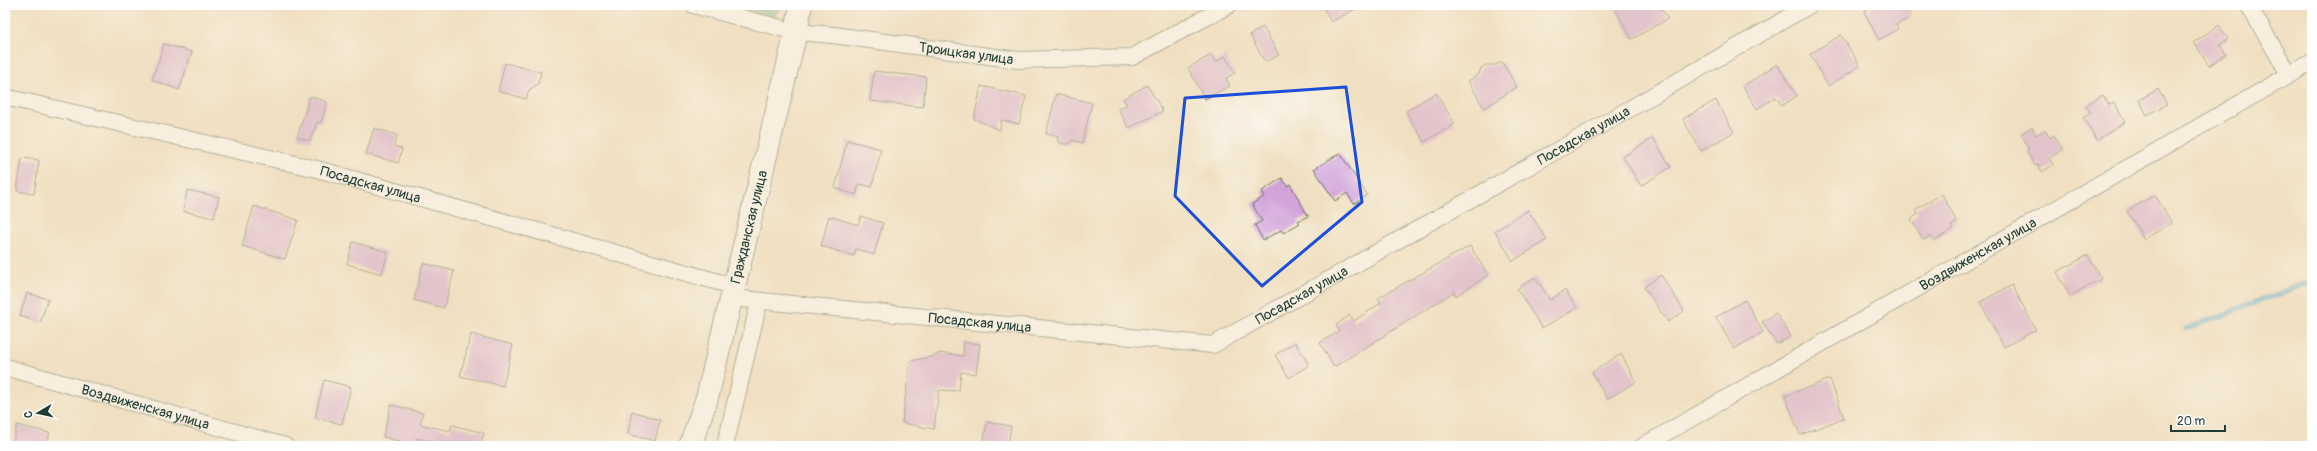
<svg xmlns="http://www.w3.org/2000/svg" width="2317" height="451" viewBox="0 0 2317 451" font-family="Pangolin,sans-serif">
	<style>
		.forest { fill: url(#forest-firs); stroke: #467a5a }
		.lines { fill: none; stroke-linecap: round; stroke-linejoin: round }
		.stream { stroke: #50a9ce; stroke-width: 5.5 }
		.building { fill: #d2a3d9 }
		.street-casing { stroke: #687665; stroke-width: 18 }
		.secondary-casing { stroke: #687665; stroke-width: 24 }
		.street { stroke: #fff; stroke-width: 16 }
		.secondary { stroke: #fff; stroke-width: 22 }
		.marked { fill: none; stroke: #1d4ed8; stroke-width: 3; stroke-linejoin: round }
		.labels { text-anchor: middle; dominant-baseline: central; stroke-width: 4; stroke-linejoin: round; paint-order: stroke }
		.street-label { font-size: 14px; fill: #1f3d34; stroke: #fff }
	</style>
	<defs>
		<pattern id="forest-firs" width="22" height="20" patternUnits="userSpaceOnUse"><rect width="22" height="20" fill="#6eb87f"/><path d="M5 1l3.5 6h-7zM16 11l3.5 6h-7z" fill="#5a9769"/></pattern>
	</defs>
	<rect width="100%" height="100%" fill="#fff"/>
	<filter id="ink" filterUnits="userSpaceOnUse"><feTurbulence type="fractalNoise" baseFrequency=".025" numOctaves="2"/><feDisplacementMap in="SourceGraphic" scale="8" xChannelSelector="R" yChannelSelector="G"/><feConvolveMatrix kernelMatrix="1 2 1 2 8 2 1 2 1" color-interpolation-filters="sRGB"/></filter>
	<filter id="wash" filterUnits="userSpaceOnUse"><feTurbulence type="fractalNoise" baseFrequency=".012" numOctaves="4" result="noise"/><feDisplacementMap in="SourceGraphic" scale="16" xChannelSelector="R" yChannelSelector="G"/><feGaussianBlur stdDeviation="0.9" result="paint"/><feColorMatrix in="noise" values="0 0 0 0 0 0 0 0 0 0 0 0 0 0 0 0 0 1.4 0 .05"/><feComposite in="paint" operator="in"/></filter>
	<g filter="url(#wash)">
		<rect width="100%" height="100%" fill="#f0e0c1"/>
		<!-- forest -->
		<path class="forest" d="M738,5H781L774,17Z"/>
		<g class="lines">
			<!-- stream -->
			<path class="stream" d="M2186,329L2312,281"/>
		</g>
		<g id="blocks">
			<!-- building -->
			<g class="building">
				<path d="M1322,5H1363L1331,22Z"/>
				<path d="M1613,5H1659L1668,19L1632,39Z"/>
				<path d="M1876,5H1905L1911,17L1896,25L1898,29L1879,40L1864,12Z"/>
				<path d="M2219,25L2228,39L2220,45L2226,54L2209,66L2194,42Z"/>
				<path d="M1263,27L1279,55L1265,62L1250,35Z"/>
				<path d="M1841,35L1860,66L1828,86L1810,54Z"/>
				<path d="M164,44L192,52L179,90L152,80Z"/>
				<path d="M1211,55L1216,62L1225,56L1235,73L1226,78L1230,86L1205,99L1188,68Z"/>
				<path d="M1502,62L1517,87L1484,108L1468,81L1479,74L1481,68L1486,65H1495Z"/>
				<path d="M505,63L541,72L538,84L529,90L526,99L498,91Z"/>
				<path d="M1777,64L1797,96L1782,106L1776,97L1757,109L1743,86Z"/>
				<path d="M874,71L926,77L923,107L870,101Z"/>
				<path d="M1147,85L1163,111L1129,128L1118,109L1127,105L1123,99Z"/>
				<path d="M981,86L1026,96L1019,124L1001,120L1000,130L974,119Z"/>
				<path d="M2158,89L2167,104L2147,115L2139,100Z"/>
				<path d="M1436,93L1455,124L1424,142L1406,111Z"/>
				<path d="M1056,94L1092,103L1082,143L1072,140L1069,144H1064L1058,142L1057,136L1046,134Z"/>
				<path d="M2103,95L2109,105L2114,103L2125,122L2097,140L2083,118L2091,113L2086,105Z"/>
				<path d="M310,96L327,102L321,123L317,122L310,141L297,137Z"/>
				<path d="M1716,100L1734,132L1701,151L1683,119Z"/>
				<path d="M2032,127L2036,135L2045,130L2050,138L2054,135L2063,150L2049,158L2053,165L2042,172L2038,164L2035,166L2027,151L2029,149L2021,134Z"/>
				<path d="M374,128L397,135L394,146L402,149L398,163L366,154Z"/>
				<path d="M1653,138L1671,167L1641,186L1623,157Z"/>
				<path d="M847,140L881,149L872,187L859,184L856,195L835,188Z"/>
				<path d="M1340,153L1367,195L1354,204L1347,193L1335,201L1314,169Z"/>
				<path d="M22,158L39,160L34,194L17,191Z"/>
				<path d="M1282,178L1287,186L1290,184L1308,216L1298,221L1300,223L1283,233L1281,230L1263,240L1255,225L1262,221L1252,204L1265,196L1262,191Z"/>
				<path d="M187,190L219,197L214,218L183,211Z"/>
				<path d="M1942,194L1957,222L1951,226L1953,229L1934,241L1931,236L1923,240L1911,219L1918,214L1916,209Z"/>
				<path d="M2155,195L2172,223L2144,239L2127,211Z"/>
				<path d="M254,206L298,220L285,259L242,246Z"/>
				<path d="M1528,210L1547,240L1513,261L1495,231Z"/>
				<path d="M829,216L858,225L861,216L883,223L874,255L856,249L854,256L821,246Z"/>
				<path d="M353,242L388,252L382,274L347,264Z"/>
				<path d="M1470,246L1488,275L1456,296L1454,292L1334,367L1320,343L1339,331L1336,325L1350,315L1354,321L1381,303L1378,298Z"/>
				<path d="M2088,255L2101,279L2070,296L2057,272Z"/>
				<path d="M423,263L454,271L444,308L414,300Z"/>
				<path d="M1661,275L1684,311L1668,322L1644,287Z"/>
				<path d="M1535,277L1550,300L1565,290L1577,308L1542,328L1517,289Z"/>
				<path d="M2012,285L2036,330L2004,347L1980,302Z"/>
				<path d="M27,293L48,299L40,323L20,316Z"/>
				<path d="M1745,300L1763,332L1734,349L1716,317Z"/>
				<path d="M1776,313L1791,336L1777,344L1762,322Z"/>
				<path d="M471,334L513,345L503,386L460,376Z"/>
				<path d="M964,342L980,344L976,374L961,372L959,391L939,390L934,429L902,423L910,361L935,356L939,353L963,356Z"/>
				<path d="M1295,342L1309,365L1289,378L1275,355Z"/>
				<path d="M1621,354L1636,382L1607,399L1592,372Z"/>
				<path d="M1830,379L1844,418L1800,435L1785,396Z"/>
				<path d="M324,380L351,387L342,424L315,418Z"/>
				<path d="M391,405L423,413L420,424L450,431L452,425L484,433L480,446H447L417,438L415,445L383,437Z"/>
				<path d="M632,411L660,420L655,441L628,434Z"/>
				<path d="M987,422L1011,426L1008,446H983Z"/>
				<path d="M17,425L50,433L46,446H12Z"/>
			</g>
		</g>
	</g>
	<g filter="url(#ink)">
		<use href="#blocks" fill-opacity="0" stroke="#687665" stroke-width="1"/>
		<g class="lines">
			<defs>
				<g id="street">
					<path id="s1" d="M693,5L796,32L833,35L1018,60L1132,57L1229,5"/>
					<path d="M2248,5L2289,74"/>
					<path id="s2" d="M5,97L317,169L733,286"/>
					<path id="s3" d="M732,298L1213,345L1579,138L1810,5"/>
					<path id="s4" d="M5,367L285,446"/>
					<path d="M725,446L759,302"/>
					<path id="s5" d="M1643,446L2312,62"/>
				</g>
				<g id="secondary">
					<path id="s6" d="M690,446L707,398L796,32L801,5"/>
				</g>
			</defs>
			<!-- street casing -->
			<use href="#street" class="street-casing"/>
			<!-- secondary casing -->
			<use href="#secondary" class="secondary-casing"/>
			<!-- street -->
			<use href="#street" class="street"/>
			<!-- secondary -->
			<use href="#secondary" class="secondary"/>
		</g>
	</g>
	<!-- marked area -->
	<path d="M0 0H2317V451H0ZM1346,87L1362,202L1262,286L1175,196L1185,98Z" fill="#f0e0c1" fill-opacity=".55" fill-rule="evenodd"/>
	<path class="marked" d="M1346,87L1362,202L1262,286L1175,196L1185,98Z"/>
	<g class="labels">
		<!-- street labels -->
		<g class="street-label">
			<text stroke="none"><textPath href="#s1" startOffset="278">Троицкая улица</textPath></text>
			<text stroke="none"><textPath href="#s3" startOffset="909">Посадская улица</textPath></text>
			<text stroke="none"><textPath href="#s2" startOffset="376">Посадская улица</textPath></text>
			<text stroke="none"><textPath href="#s6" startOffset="227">Гражданская улица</textPath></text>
			<text stroke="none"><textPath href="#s5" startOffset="386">Воздвиженская улица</textPath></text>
			<text stroke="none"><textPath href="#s3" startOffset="585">Посадская улица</textPath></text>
			<text stroke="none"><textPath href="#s3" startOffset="249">Посадская улица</textPath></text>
			<text stroke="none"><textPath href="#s4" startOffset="146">Воздвиженская улица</textPath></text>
		</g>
	</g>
	<!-- margin -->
	<rect width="2317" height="451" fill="none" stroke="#fff" stroke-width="20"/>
	<!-- north arrow -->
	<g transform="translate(38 413) rotate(261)" stroke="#ffffff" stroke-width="3" paint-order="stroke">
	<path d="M0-3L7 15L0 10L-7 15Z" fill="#1f3d34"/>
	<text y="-6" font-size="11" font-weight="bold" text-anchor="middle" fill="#1f3d34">С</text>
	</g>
	<!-- scale -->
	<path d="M2171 425v6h54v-6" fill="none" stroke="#1f3d34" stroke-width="2"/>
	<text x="2177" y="425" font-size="12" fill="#1f3d34" stroke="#ffffff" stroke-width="3" paint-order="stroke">20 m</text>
</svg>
